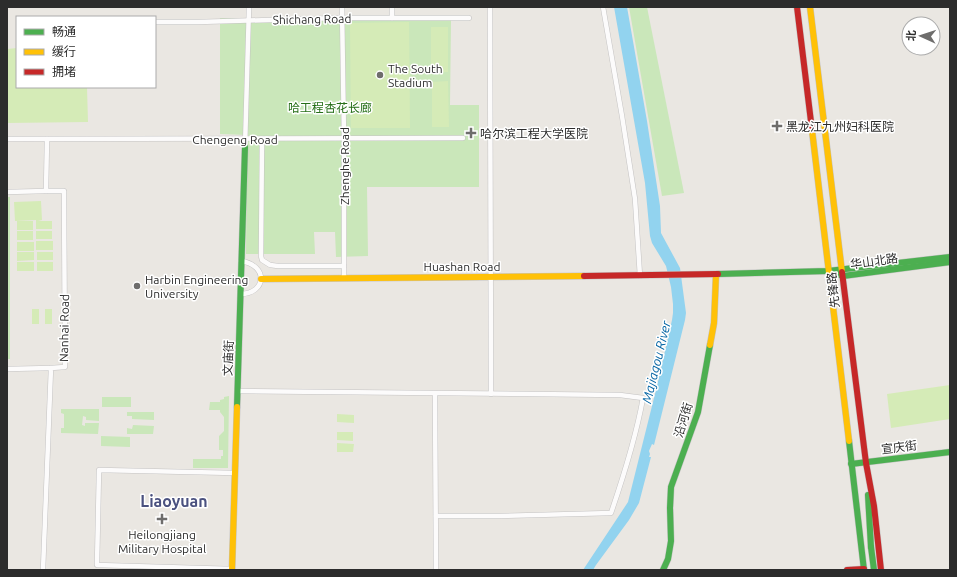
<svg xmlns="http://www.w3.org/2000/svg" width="957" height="577" viewBox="0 0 957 577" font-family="Ubuntu,'Noto Sans SC',sans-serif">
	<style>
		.green { fill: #cae7ba }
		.pitch { fill: #d5ebb7 }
		.water { fill: #92d3ef }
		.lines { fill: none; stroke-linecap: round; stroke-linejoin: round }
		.street-casing { stroke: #c4c3c3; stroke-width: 5.5 }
		.fast-casing { stroke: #c4c3c3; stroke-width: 7 }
		.slow-casing { stroke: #c4c3c3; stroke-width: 7 }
		.jam-casing { stroke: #c4c3c3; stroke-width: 7 }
		.street { stroke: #fcfbfb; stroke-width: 4.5 }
		.fast { stroke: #4caf50; stroke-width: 6 }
		.slow { stroke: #ffc107; stroke-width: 6 }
		.jam { stroke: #c62828; stroke-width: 6 }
		.poi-dot { fill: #6e6d6c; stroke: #fff; stroke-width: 1.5 }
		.labels { text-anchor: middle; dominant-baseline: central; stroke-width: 3; stroke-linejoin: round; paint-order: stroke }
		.street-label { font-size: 12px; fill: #2c2c2c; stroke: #fff }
		.poi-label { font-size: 12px; fill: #2c2c2c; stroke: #fff; text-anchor: start }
		.park-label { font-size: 12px; fill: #256e17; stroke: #fff }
		.water-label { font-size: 13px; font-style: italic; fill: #0867a5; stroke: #fff }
		.district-label { font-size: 16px; font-weight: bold; fill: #4a517f; stroke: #fff }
	</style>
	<rect width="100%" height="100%" fill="#eae7e2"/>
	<!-- green -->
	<g class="green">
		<path d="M629,7H647L684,193L662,196Z"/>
		<path d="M220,18L451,20L450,105H479V187H367L368,256L336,257L335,232H314L315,254H246L247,135L220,134Z"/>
		<rect x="7" y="197" width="3" height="162"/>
		<path d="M229,396L228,468H193V459H221V456H223V450H219V436L224,431V417L220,412V410H209L210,402H220V405V400L224,399V397Z"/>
		<rect x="102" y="397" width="29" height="10"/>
		<path d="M61,409H99V421L86,420V417L83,416L82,425L85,426V423H99L98,434L61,433V428H64V414L61,413Z"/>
		<path d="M127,412H154V420L132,419V416H127Z"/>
		<path d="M133,425L154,426L153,434H127V428L132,429Z"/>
		<path d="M101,436L130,437V447L101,446Z"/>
	</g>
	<!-- pitch -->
	<g class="pitch">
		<path d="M409,22L410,128H351L350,23Z"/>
		<rect x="431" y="27" width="17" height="45"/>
		<path d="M17,48V87H87L88,122L7,123V49Z"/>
		<path d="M448,81L449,127H432V82Z"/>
		<path d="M41,201L42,220L38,221H52V229H36V220L15,221L14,202Z"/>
		<rect x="17" y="221" width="16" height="9"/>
		<rect x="17" y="231" width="16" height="9"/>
		<rect x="36" y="231" width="16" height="8"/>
		<rect x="36" y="241" width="17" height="9"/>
		<rect x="17" y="242" width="17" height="9"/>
		<path d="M17,252H34V260L17,261Z"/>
		<rect x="37" y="252" width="16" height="8"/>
		<rect x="17" y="262" width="17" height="9"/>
		<rect x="37" y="262" width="16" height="9"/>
		<rect x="32" y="309" width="7" height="15"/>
		<rect x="45" y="309" width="7" height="15"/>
		<path d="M950,385V419L891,428L887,394Z"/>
		<path d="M337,414L354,415V423L337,422Z"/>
		<path d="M337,432H353V441L337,440Z"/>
		<path d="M337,443L354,444L353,452H337Z"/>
	</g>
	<!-- water -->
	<path class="water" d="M614,7H627L647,121L660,206L661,233L680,268L686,313L685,320L654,445L652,444L649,451L650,454L649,457H651L639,503L629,520L596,565L593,570H583L628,502L657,386L672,320L673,313V304L671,287L666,266L652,243L650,236L645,183Z"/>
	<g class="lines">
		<defs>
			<g id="street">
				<path d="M342,7L344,139V278"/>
				<path d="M490,7L491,394"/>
				<path d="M603,7L622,116L635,199L640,276"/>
				<path d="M392,18V7"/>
				<path d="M155,22H198L339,18H469"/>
				<path d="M7,139L463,138"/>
				<path d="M262,139L261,256L262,260L270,265L278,266H344"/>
				<path d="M245,147L249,7"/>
				<path d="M7,192L46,191"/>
				<path d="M241,294C267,293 268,265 241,261"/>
				<path d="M7,369L51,368"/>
				<path d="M238,391L620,395L643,398C636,437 624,475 611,513L499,516H436"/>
				<path d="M435,394L436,570"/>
				<path d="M232,569L97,565L99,470L235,473"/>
				<path d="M43,570L51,368L65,367L64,191H46L47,139"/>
			</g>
			<g id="fast">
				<path d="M830,272L843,276L950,262"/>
				<path d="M718,274L828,271L950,257"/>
				<path d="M237,407L245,147"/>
				<path d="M849,441L864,570"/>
				<path d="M851,464L950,452"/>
				<path d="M868,495L871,547"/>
				<path d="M871,547L874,570"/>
				<path d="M663,570L668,559L671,541L670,508L671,487L698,412L710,345"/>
			</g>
			<g id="slow">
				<path d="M810,7L842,272"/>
				<path d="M812,130L849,441"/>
				<path d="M261,279L584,276"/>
				<path d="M710,345L714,323L716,275"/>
				<path d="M232,570L237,407"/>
			</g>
			<g id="jam">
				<path d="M797,7L812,130"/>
				<path d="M842,272L866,463L874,506L881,570"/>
				<path d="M584,276L718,274"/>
				<path d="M847,570L864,569"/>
			</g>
		</defs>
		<!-- street casing -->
		<use href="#street" class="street-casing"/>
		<!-- fast casing -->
		<use href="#fast" class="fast-casing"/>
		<!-- slow casing -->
		<use href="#slow" class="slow-casing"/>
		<!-- jam casing -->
		<use href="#jam" class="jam-casing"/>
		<!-- street -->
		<use href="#street" class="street"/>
		<!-- fast -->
		<use href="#fast" class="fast"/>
		<!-- slow -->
		<use href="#slow" class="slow"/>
		<!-- jam -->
		<use href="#jam" class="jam"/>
	</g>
	<!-- markers -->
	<g class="poi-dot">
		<circle cx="380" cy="75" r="4"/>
		<path d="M775 120h4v4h4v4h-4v4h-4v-4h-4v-4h4z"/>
		<path d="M469 127h4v4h4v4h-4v4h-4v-4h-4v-4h4z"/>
		<circle cx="137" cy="286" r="4"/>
		<path d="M160 513h4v4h4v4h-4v4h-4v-4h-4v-4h4z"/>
	</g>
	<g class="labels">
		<!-- street labels -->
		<g class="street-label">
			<text transform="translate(312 19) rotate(-1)">Shichang Road</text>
			<text x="235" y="139">Chengeng Road</text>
			<text transform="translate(344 166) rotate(-90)">Zhenghe Road</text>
			<text transform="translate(874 261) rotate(-8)">华山北路</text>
			<text x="462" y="266">Huashan Road</text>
			<text transform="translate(833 290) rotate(-96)">先锋路</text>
			<text transform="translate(64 328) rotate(-89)">Nanhai Road</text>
			<text transform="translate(228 358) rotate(-88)">文庙街</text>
			<text transform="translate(683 420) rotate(-73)">沿河街</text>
			<text transform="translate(899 447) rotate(-7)">宣庆街</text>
		</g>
		<!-- poi labels -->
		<g class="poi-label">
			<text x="388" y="68">The South<tspan x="388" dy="14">Stadium</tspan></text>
			<text x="786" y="126">黑龙江九州妇科医院</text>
			<text x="480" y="133">哈尔滨工程大学医院</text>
			<text x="145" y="279">Harbin Engineering<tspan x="145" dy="14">University</tspan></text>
			<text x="162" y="534" text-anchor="middle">Heilongjiang<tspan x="162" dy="14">Military Hospital</tspan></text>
		</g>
		<!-- park labels -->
		<g class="park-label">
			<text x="330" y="107">哈工程杏花长廊</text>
		</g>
		<!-- water labels -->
		<g class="water-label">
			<text transform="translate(656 362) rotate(-76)">Majiagou River</text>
		</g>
		<!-- district labels -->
		<g class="district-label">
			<text x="174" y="501">Liaoyuan</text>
		</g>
	</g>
	<!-- border -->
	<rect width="957" height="577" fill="none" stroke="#2c2c2c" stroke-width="16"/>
	<!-- legend -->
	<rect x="16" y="16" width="140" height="72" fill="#ffffff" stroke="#ababab"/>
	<rect x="24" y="29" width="20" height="6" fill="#4caf50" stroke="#ababab"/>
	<text x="52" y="36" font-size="12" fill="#2c2c2c">畅通</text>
	<rect x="24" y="49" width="20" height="6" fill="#ffc107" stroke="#ababab"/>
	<text x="52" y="56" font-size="12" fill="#2c2c2c">缓行</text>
	<rect x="24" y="69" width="20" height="6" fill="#c62828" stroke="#ababab"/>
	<text x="52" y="76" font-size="12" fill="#2c2c2c">拥堵</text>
	<!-- north arrow -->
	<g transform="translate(921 36) rotate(273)"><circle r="19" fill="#ffffff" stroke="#ababab"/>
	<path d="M0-3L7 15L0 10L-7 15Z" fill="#6e6d6c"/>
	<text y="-6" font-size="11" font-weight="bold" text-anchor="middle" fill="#2c2c2c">北</text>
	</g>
</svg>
